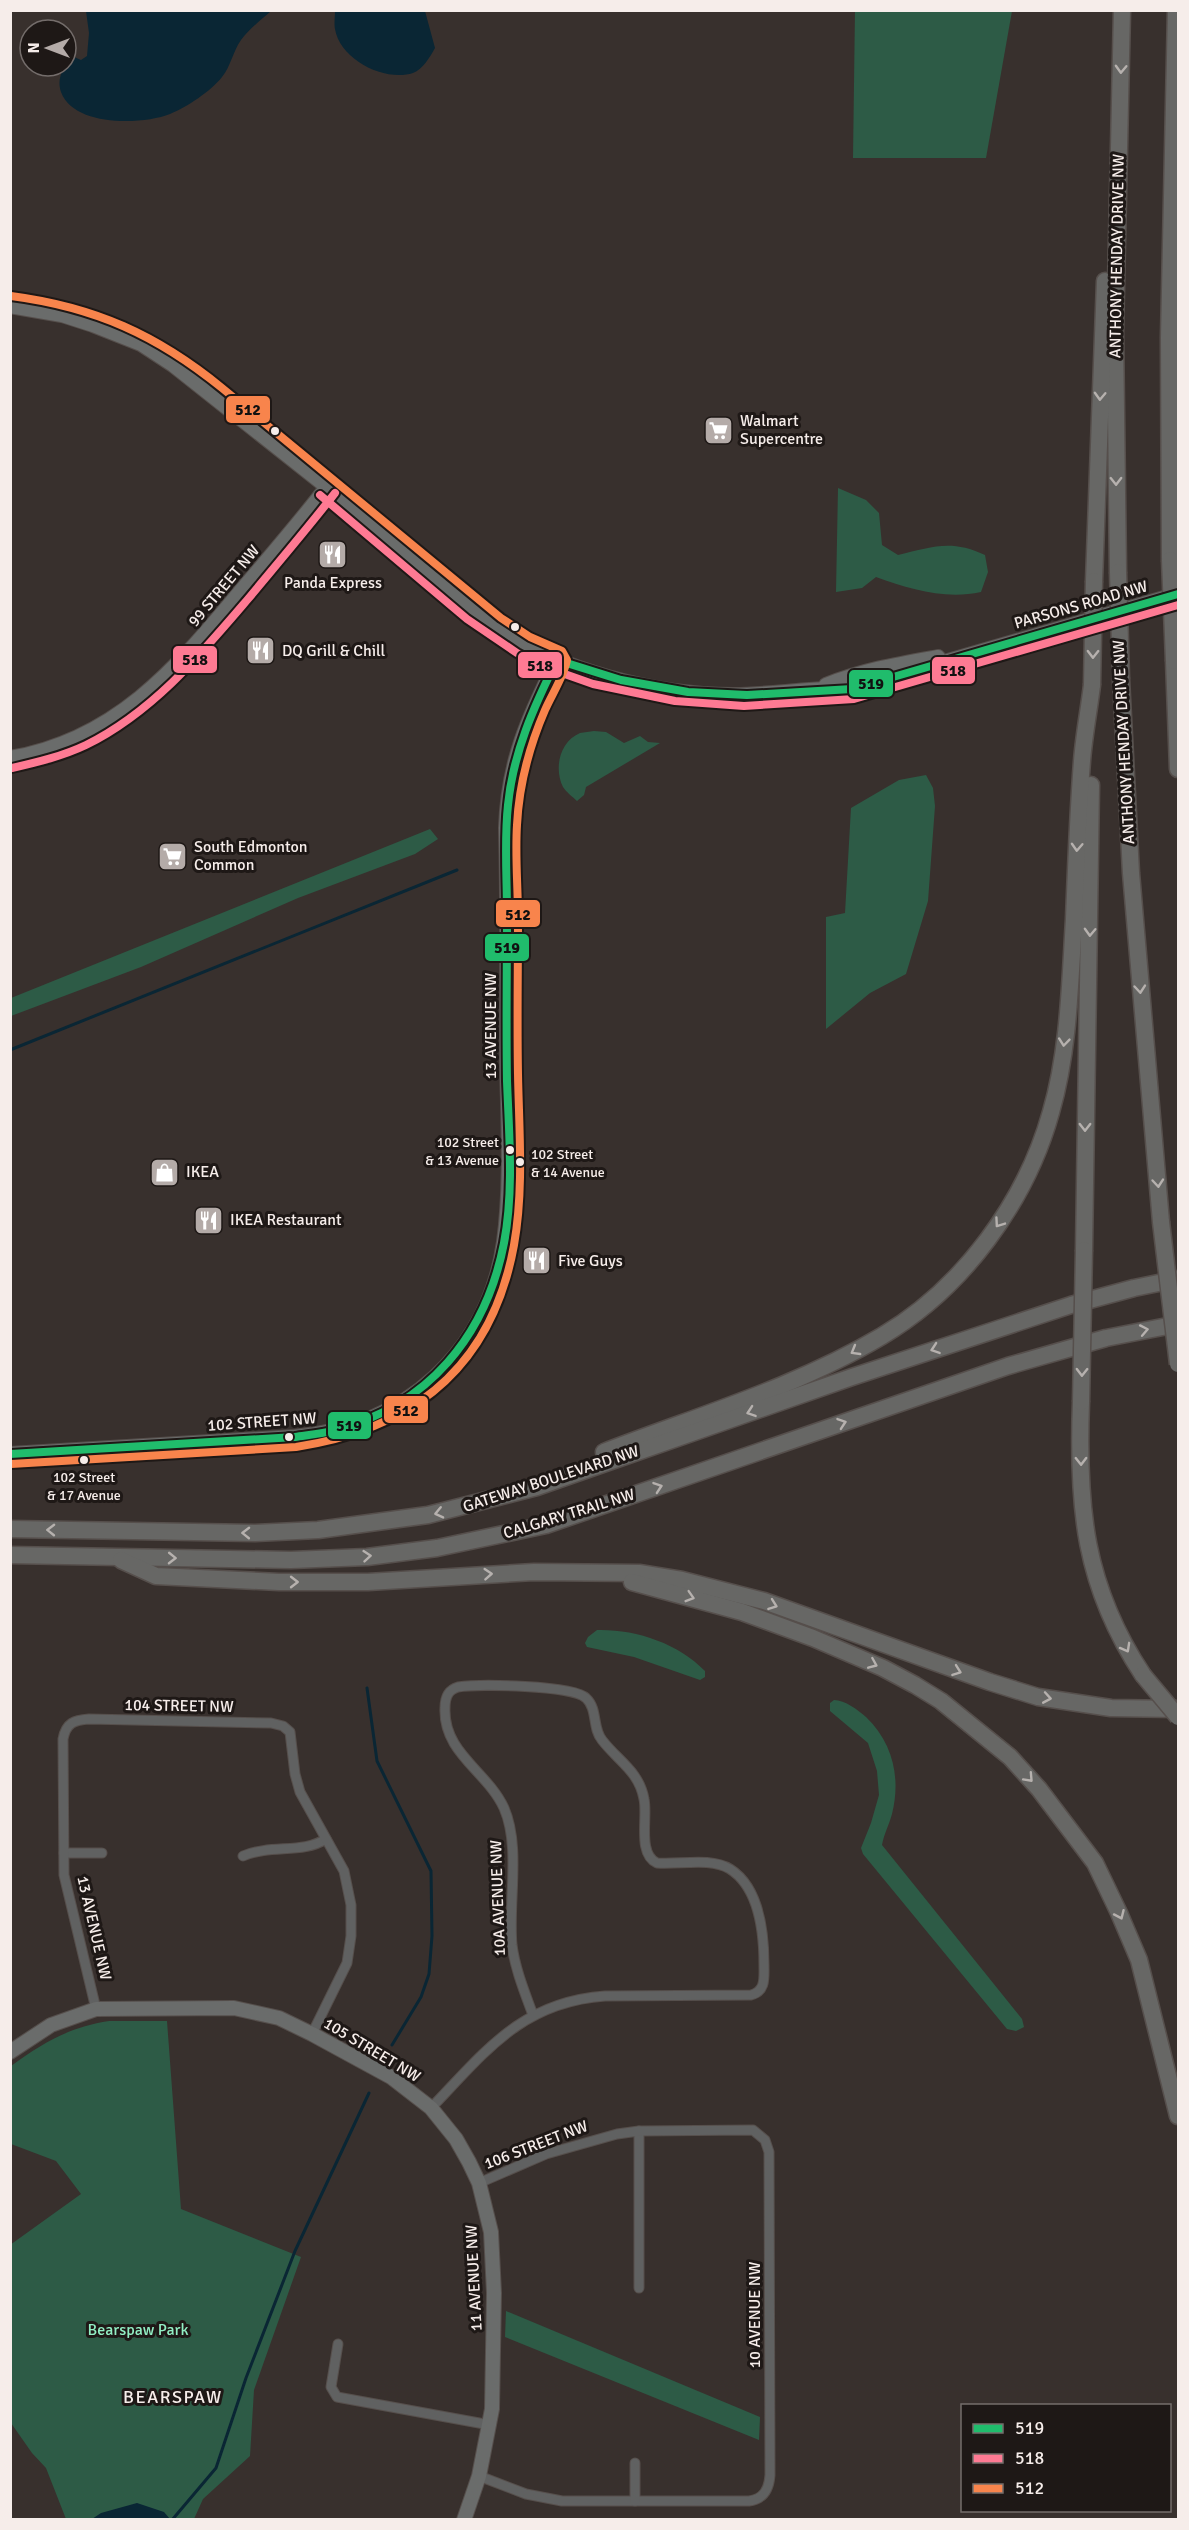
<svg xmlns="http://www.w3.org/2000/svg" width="1189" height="2530" viewBox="0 0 1189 2530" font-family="Signika,sans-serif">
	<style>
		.green { fill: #2d5b46 }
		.water { fill: #0a2634 }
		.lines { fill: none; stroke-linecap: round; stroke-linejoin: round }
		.stream { stroke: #0a2634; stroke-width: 3 }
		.street-casing { stroke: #564f4c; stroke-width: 11 }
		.secondary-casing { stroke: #564f4c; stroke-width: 16 }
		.highway-casing { stroke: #564f4c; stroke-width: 19 }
		.street { stroke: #606161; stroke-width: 9 }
		.secondary { stroke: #6a6c6b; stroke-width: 14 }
		.highway { stroke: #676765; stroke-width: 16 }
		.highway-bridge-casing { stroke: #564f4c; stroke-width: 19; stroke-linecap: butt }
		.highway-bridge { stroke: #676765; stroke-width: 16 }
		.bus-1-casing { stroke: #1e1816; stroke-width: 12 }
		.bus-2-casing { stroke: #1e1816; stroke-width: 12 }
		.bus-3-casing { stroke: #1e1816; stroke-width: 12 }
		.bus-1 { stroke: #20bc6c; stroke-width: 8 }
		.bus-2 { stroke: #fe7a93; stroke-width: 8 }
		.bus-3 { stroke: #f8844c; stroke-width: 8 }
		.oneway { stroke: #b6b1ae }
		.bus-dot { fill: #f6edea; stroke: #1e1816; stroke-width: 2 }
		.labels { text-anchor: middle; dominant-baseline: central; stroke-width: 6; stroke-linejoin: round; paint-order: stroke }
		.bus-label { font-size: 14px; fill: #f6edea; stroke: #1e1816; text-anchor: end }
		.street-label { font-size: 16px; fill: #f6edea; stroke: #1e1816 }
		.poi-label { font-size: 16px; fill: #f6edea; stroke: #1e1816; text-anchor: start }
		.park-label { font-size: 16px; fill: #92efc4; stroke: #1e1816 }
		.neighbourhood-label { font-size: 18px; letter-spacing: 1.5px; fill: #f6edea; stroke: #1e1816 }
		.line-badge { stroke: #1e1816; stroke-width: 2 }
		.pale-badge-label { font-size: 16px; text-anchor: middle; font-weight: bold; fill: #111 }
	</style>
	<rect width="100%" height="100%" fill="#38302d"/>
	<!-- green -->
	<g class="green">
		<path d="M855,11H1012L986,158H853Z"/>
		<path d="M838,488L866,500L879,513L882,545L898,555C932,547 951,539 985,555L988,572L981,592C945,600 910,589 876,577L862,588L836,592Z"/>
		<path d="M594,731L606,732L624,743L640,736L648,742L660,743L586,787L584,795L577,801C573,797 566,792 563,787C554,769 559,742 580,733C584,732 590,732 594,731Z"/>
		<path d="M926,775L933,788L935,806L928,901L906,974L870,993L826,1029V917L845,913L851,808L899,780Z"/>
		<path d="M430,829L438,839L415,854L298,898L141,967L11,1016V998Z"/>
		<path d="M597,1630C635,1629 678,1643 705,1671V1677L700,1680L634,1657L587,1647L585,1643L588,1637Z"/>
		<path d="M834,1700C845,1700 858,1710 866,1717C893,1743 901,1778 892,1814C889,1825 884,1834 882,1845L1022,2019L1024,2027L1016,2031L1007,2029L863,1854L861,1848L871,1823L879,1795L877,1771L868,1743L830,1711V1703Z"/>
		<path d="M109,2021H167L181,2209L301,2257L254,2390L250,2456L203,2499L194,2519H66L46,2468L32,2453L11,2423L10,2245L81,2194L56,2161L11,2144V2066C43,2043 69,2027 109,2021Z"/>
		<path d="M506,2311L760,2417L759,2440L505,2337Z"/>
	</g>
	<!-- water -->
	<g class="water">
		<path d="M86,11V10L271,11C261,20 249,29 241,40C233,51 231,66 222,77C211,91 187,107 170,114C142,125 74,127 61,92C56,77 64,66 74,57L81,60L87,56L89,33Z"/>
		<path d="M335,11H425L435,48C430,57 423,69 413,73C385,82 340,60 335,29C334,24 335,16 335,11Z"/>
		<path d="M137,2503L164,2512L170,2519H92L101,2513Z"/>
	</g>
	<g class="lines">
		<!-- stream -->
		<g class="stream">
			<path d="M10,1050L457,870"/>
			<path d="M367,1688L377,1761L431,1871L432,1936L429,1974L421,1997L392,2045"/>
			<path d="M172,2520L216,2468L246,2378L295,2251L369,2093"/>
		</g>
		<defs>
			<g id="street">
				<path d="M64,1853H102"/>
				<path d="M243,1856C272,1844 302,1854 326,1839"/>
				<path d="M96,2009L64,1875L63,1739C66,1723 74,1720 89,1719L271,1723L283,1726L290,1732L295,1774L300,1792L344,1871L351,1905V1936L347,1963L312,2034"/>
				<path d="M431,2108C485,2052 521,2002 605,1996L751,1995C766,1991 764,1978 764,1965C764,1933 760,1888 730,1869C710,1857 679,1865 657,1863C637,1854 648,1817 644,1799C639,1771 618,1761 602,1740C592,1728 598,1709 586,1698C573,1685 479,1684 458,1687C448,1690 445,1697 445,1708C443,1753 487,1771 504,1808C521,1847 508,1902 512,1945C515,1969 525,1993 533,2015"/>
				<path d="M639,2131V2288"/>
				<path d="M338,2344L331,2387L337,2397L490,2425"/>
				<path d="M479,2476L526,2494L562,2501H749C764,2499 769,2489 770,2475L769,2152L765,2140L753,2130L639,2131L617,2134L546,2154L479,2183"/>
				<path d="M635,2501V2463"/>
			</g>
			<g id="secondary">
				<path d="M10,306L62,315L93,325L141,344L173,365L327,487L495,627C561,671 654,695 734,695C773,695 812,687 852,689L1178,594"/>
				<path d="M826,685C863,670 899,664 938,657"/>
				<path d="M10,758C115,740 175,670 239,593C269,558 299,523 327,487"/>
				<path d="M10,1454L295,1437C404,1427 488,1353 504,1242C512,1183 508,1120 507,1060C507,983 508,905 506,828C508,762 528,718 557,660"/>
				<path d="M10,2052L51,2025L96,2009L234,2008L279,2018L312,2034L391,2077L431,2108L456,2139L469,2162L479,2183L491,2232L494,2293L492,2409L479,2476L464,2520"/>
			</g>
			<g id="highway">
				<path d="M1170,560L1169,338L1176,10"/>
				<path d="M1118,572L1115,332L1122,10"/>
				<path d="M1094,581L1105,281"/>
				<path d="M1174,661L1178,769"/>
				<path d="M1121,679L1131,873L1161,1222"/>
				<path d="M1084,1250C1085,1095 1090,940 1091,785"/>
				<path d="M1081,1402C1077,1507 1084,1586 1143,1675"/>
				<path d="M604,1452C697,1416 796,1387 882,1336C963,1288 1026,1202 1051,1112C1069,1050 1070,983 1074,919C1076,867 1078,813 1082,761C1084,735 1089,710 1092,685"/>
				<path d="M10,1529L255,1533L318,1530L428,1515L537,1487L852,1377L1071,1305L1134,1288L1178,1279"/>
				<path d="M10,1555L291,1560L367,1557L437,1548L546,1525L1008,1366L1106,1338L1178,1324"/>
				<path d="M121,1560L156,1576L279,1582H368L534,1572L639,1573L682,1580L764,1601L990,1682L1038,1697L1111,1708L1178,1709"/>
				<path d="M632,1582L742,1612L813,1638L883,1668L915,1685L941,1701L1010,1757L1039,1789L1095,1863L1119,1913L1139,1960L1178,2116"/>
			</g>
		</defs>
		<!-- street casing -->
		<use href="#street" class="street-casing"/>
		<!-- secondary casing -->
		<use href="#secondary" class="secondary-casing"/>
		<!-- highway casing -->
		<use href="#highway" class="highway-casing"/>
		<!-- street -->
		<use href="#street" class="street"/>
		<!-- secondary -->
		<use href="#secondary" class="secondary"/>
		<!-- highway -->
		<use href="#highway" class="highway"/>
		<defs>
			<g id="highway-bridge">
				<path d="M1170,560L1174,661"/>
				<path d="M1118,572L1121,679"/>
				<path d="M1092,685L1094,581"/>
				<path d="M1161,1222L1178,1364"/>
				<path d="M1081,1402L1084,1250"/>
				<path d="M1143,1675L1178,1717"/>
			</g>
		</defs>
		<!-- highway-bridge casing -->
		<use href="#highway-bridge" class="highway-bridge-casing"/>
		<!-- highway-bridge -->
		<use href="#highway-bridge" class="highway-bridge"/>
		<defs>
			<g id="bus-1">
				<path d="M557,660L621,680L688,692L747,695L852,689L1178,594"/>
				<path d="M10,1454L295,1437C308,1435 322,1434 335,1430C428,1406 486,1336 504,1243C514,1191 509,1134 507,1081C506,1025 507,969 507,913C507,877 504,841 508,805C513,753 534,706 557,660"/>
			</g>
			<g id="bus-2">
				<path d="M320,495L467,619L517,653L542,666L593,684L675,701L744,706L854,699L1178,605"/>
				<path d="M12,768C38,762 63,756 86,745C153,712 201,654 248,599C277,564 307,529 335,493"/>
			</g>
			<path id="bus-3" d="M11,1464L296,1447C415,1429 492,1366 514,1245C524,1189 519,1130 518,1074C517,1022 518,970 518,918C518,887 515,856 517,825C519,785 529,747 545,710C552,694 564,676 567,660L562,651L530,637L501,618L222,388C157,335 95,307 11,296"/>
		</defs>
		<!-- bus-1 casing -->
		<use href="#bus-1" class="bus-1-casing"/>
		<!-- bus-2 casing -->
		<use href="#bus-2" class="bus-2-casing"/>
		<!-- bus-3 casing -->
		<use href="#bus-3" class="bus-3-casing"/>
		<!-- bus-1 -->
		<use href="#bus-1" class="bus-1"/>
		<!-- bus-2 -->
		<use href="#bus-2" class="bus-2"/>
		<!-- bus-3 -->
		<use href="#bus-3" class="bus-3"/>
	</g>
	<!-- one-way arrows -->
	<defs><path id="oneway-chevron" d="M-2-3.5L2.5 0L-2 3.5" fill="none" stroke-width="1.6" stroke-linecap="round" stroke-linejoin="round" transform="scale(1.5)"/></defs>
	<g class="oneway">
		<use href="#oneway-chevron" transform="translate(1121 69) rotate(92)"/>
		<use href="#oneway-chevron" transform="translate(1100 396) rotate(92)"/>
		<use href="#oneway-chevron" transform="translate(1116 481) rotate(89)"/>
		<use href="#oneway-chevron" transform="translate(1093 654) rotate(91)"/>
		<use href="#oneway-chevron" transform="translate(1077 847) rotate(93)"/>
		<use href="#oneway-chevron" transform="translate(1090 932) rotate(92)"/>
		<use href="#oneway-chevron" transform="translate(1140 989) rotate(85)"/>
		<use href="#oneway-chevron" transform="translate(1064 1042) rotate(96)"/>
		<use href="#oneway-chevron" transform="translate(1085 1127) rotate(90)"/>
		<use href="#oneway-chevron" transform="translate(1158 1183) rotate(85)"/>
		<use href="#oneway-chevron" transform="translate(999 1223) rotate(125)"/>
		<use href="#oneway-chevron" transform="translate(1144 1330) rotate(-11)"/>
		<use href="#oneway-chevron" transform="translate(935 1349) rotate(161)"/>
		<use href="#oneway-chevron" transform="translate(855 1351) rotate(150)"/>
		<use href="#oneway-chevron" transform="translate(1082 1372) rotate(91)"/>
		<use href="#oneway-chevron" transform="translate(751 1412) rotate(161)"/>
		<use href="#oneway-chevron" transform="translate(842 1423) rotate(-19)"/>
		<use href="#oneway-chevron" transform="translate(1081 1461) rotate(89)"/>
		<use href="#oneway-chevron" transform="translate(658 1487) rotate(-19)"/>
		<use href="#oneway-chevron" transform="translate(439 1513) rotate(167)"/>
		<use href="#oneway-chevron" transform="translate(51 1530) rotate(-179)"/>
		<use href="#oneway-chevron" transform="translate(246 1533) rotate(-179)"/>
		<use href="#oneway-chevron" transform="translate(367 1556) rotate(-5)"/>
		<use href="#oneway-chevron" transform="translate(172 1558) rotate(1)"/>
		<use href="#oneway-chevron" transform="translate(488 1574) rotate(-4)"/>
		<use href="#oneway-chevron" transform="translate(294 1582)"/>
		<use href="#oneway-chevron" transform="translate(690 1597) rotate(17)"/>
		<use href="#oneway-chevron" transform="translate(773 1605) rotate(20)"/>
		<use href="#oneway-chevron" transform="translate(1126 1648) rotate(61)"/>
		<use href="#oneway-chevron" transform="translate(873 1664) rotate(23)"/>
		<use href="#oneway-chevron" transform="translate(957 1671) rotate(20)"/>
		<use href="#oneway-chevron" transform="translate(1047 1698) rotate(10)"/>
		<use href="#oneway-chevron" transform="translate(1029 1778) rotate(47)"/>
		<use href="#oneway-chevron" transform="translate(1120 1915) rotate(66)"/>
	</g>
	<!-- icons -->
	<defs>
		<symbol id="supermarket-square" viewBox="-11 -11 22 22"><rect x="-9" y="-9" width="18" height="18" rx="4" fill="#b4aba8" stroke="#1e1816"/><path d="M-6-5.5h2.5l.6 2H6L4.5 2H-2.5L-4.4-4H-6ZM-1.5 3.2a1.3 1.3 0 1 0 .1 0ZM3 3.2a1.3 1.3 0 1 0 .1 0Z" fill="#fff"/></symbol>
		<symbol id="restaurant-square" viewBox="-11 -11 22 22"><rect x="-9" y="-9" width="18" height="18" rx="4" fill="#b4aba8" stroke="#1e1816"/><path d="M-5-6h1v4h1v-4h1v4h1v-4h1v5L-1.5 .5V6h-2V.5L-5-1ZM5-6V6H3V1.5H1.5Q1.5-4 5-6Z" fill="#fff"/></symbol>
		<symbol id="shop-square" viewBox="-11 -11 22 22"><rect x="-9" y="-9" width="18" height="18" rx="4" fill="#b4aba8" stroke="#1e1816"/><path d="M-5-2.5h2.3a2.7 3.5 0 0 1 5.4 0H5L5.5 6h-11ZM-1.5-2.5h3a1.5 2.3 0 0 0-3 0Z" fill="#fff"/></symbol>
	</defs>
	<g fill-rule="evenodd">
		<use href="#supermarket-square" x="702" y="414" width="33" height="33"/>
		<use href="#restaurant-square" x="316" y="538" width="33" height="33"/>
		<use href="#restaurant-square" x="244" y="634" width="33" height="33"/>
		<use href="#supermarket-square" x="156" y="840" width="33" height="33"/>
		<use href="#shop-square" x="148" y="1156" width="33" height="33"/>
		<use href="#restaurant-square" x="192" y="1204" width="33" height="33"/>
		<use href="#restaurant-square" x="520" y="1244" width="33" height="33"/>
	</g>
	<!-- markers -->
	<g class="bus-dot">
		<circle cx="275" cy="431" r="5"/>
		<circle cx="515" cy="627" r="5"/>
		<circle cx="510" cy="1150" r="5"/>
		<circle cx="520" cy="1162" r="5"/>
		<circle cx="289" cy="1437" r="5"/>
		<circle cx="84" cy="1460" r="5"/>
	</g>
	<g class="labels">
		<!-- bus labels -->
		<g class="bus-label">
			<text x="499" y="1142">102 Street<tspan x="499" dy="18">&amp; 13 Avenue</tspan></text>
			<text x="531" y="1154" text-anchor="start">102 Street<tspan x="531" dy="18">&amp; 14 Avenue</tspan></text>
			<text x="84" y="1477" text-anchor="middle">102 Street<tspan x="84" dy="18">&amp; 17 Avenue</tspan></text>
		</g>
		<!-- street labels -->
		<g class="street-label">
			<text transform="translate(1117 256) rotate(-89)">ANTHONY HENDAY DRIVE NW</text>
			<text transform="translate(224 586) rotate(-50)">99 STREET NW</text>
			<text transform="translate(1081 605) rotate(-16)">PARSONS ROAD NW</text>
			<text transform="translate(1124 742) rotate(-93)">ANTHONY HENDAY DRIVE NW</text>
			<text transform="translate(491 1026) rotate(-90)">13 AVENUE NW</text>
			<text transform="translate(262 1422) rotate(-4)">102 STREET NW</text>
			<text transform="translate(551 1479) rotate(-18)">GATEWAY BOULEVARD NW</text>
			<text transform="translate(569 1514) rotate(-17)">CALGARY TRAIL NW</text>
			<text transform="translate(179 1706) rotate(1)">104 STREET NW</text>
			<text transform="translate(498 1898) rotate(-92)">10A AVENUE NW</text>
			<text transform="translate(94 1928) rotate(77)">13 AVENUE NW</text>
			<text transform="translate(372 2050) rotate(31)">105 STREET NW</text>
			<text transform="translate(536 2145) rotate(-21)">106 STREET NW</text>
			<text transform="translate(474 2278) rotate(-93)">11 AVENUE NW</text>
			<text transform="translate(755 2315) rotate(-90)">10 AVENUE NW</text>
		</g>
		<!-- poi labels -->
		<g class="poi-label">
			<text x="740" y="421">Walmart<tspan x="740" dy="18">Supercentre</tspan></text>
			<text x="333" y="583" text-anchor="middle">Panda Express</text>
			<text x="282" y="651">DQ Grill &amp; Chill</text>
			<text x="194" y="847">South Edmonton<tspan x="194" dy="18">Common</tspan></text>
			<text x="186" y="1172">IKEA</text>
			<text x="230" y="1220">IKEA Restaurant</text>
			<text x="558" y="1261">Five Guys</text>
		</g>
		<!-- park labels -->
		<g class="park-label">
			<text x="138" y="2330">Bearspaw Park</text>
		</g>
		<!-- neighbourhood labels -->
		<g class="neighbourhood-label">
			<text x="173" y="2397">BEARSPAW</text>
		</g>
	</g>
	<g class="line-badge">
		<rect x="225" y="395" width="46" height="29" rx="6" fill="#f8844c"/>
		<rect x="172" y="645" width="46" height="29" rx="6" fill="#fe7a93"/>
		<rect x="517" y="651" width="46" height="28" rx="6" fill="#fe7a93"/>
		<rect x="931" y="656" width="45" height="29" rx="6" fill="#fe7a93"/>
		<rect x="848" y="669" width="46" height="29" rx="6" fill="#20bc6c"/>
		<rect x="495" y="899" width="46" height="29" rx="6" fill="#f8844c"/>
		<rect x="484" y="933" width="46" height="29" rx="6" fill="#20bc6c"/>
		<rect x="383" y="1395" width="46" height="29" rx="6" fill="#f8844c"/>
		<rect x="327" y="1411" width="45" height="29" rx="6" fill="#20bc6c"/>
	</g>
	<g class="pale-badge-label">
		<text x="248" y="415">512</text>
		<text x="195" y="665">518</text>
		<text x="540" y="671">518</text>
		<text x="953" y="676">518</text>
		<text x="871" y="689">519</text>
		<text x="518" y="920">512</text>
		<text x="507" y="953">519</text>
		<text x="406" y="1416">512</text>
		<text x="349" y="1431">519</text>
	</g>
	<!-- border -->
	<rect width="1189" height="2530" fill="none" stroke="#f6edea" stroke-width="24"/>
	<!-- legend -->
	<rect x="961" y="2404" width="210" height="108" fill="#1e1816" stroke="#746d6b" stroke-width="1.5"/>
	<rect x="973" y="2424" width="30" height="9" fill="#20bc6c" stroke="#746d6b" stroke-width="1.5"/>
	<text x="1015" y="2434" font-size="18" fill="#f6edea">519</text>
	<rect x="973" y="2454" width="30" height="9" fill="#fe7a93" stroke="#746d6b" stroke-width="1.5"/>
	<text x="1015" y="2464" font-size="18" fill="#f6edea">518</text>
	<rect x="973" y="2484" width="30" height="9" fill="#f8844c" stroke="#746d6b" stroke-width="1.5"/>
	<text x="1015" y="2494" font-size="18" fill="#f6edea">512</text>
	<!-- north arrow -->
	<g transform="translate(48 48) rotate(270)"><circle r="28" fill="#1e1816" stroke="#746d6b" stroke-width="1.5"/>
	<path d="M0-4.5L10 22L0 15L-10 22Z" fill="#b4aba8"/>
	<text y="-9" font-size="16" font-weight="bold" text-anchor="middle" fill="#f6edea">N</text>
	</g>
</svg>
